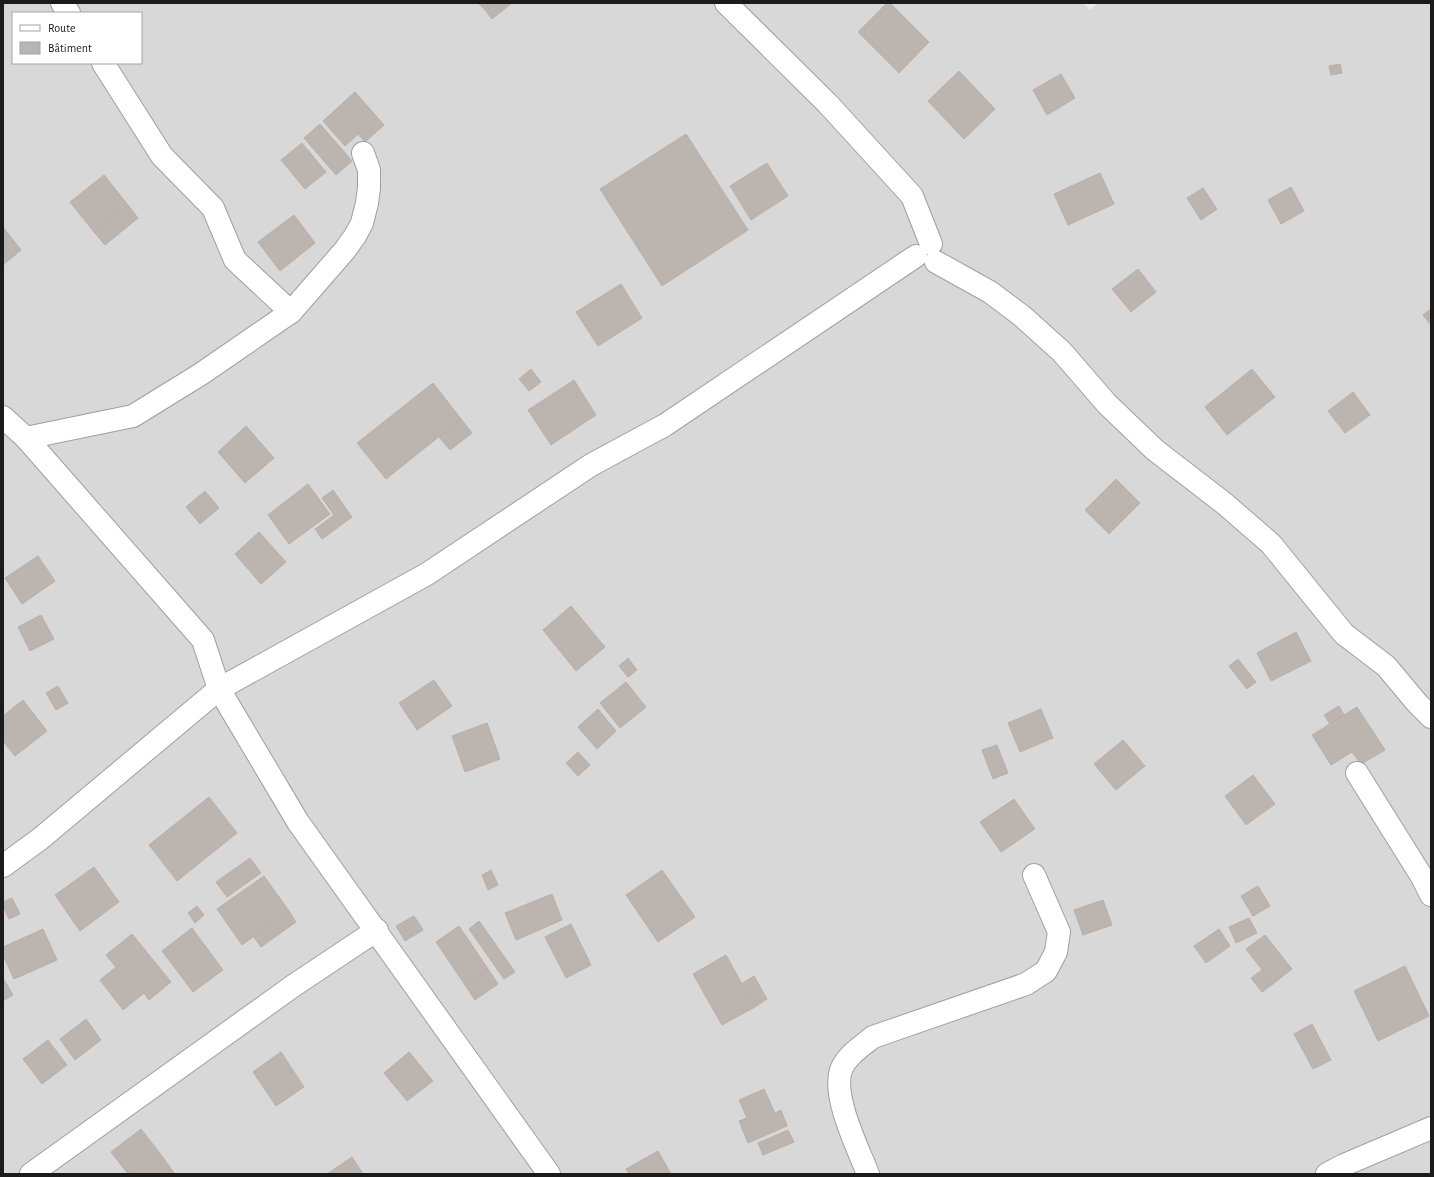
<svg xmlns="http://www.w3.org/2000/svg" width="1434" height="1177" viewBox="0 0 1434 1177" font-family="'Alegreya Sans',sans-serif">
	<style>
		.residential { fill: #d9d8d8; fill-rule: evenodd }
		.building { fill: #bcb4af; stroke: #bcaea6 }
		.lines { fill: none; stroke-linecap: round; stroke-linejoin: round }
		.minor-casing { stroke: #9f9f9f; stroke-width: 24 }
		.minor { stroke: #fff; stroke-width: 22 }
	</style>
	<rect width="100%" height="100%" fill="#ece8e2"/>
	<!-- residential -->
	<path class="residential" d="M3,3H1083L1090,10L1098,3H1431V1174H3ZM13,13H141V63H13Z"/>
	<!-- building -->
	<g class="building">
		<path d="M478,3H495L486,11Z"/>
		<path d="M495,3H512L492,19L486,11Z"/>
		<path d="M887,3H890L929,42L899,73L858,32Z"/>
		<path d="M1340,64L1342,73L1331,75L1329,66Z"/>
		<path d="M959,71L995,109L964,139L928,101Z"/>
		<path d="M1061,74L1075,98L1047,115L1033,90Z"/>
		<path d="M355,92L377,117L345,146L323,121Z"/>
		<path d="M377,117L384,125L365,142L358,134Z"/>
		<path d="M320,124L352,161L336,175L304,138Z"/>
		<path d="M686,134L748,230L662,286L600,189Z"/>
		<path d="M302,143L326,172L305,189L281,160Z"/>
		<path d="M767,163L788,196L751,220L730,186Z"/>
		<path d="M1100,173L1114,204L1068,225L1054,194Z"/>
		<path d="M104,175L128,205L94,232L70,202Z"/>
		<path d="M1291,187L1304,211L1281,224L1268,200Z"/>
		<path d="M1203,188L1217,209L1201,220L1187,198Z"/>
		<path d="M128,205L138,218L105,245L94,232Z"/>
		<path d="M294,215L315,243L280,271L258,242Z"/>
		<path d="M3,227L21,250L3,265Z"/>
		<path d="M1138,269L1156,292L1131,312L1112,289Z"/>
		<path d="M621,284L642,318L598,346L576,312Z"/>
		<path d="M1431,309V325L1423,315Z"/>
		<path d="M531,369L541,382L529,391L519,379Z"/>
		<path d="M1252,369L1275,397L1227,435L1205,407Z"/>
		<path d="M574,380L596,415L551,445L528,410Z"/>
		<path d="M433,383L461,419L386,479L357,443Z"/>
		<path d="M1353,392L1370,415L1345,433L1328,411Z"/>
		<path d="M461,419L472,433L450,450L439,437Z"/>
		<path d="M246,426L274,458L245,483L218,452Z"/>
		<path d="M1116,479L1140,503L1109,534L1085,510Z"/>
		<path d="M308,484L330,514L289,544L268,515Z"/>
		<path d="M333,490L352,517L322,539L315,529L334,515L322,498Z"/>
		<path d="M205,491L219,508L200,524L186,507Z"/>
		<path d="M259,532L286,562L261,584L235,554Z"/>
		<path d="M38,556L55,581L22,604L5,578Z"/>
		<path d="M571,606L605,647L576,671L543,630Z"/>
		<path d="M41,615L54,639L30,651L18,627Z"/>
		<path d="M1296,632L1311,661L1271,681L1257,653Z"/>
		<path d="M628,658L637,670L628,677L619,666Z"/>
		<path d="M1238,659L1256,682L1247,689L1229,666Z"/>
		<path d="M434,680L452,706L417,730L399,703Z"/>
		<path d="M626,682L646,707L620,728L600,703Z"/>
		<path d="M58,686L68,703L56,710L46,693Z"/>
		<path d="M23,700L47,731L15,756L3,741V716Z"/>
		<path d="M1339,706L1344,715L1330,724L1324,715Z"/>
		<path d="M1357,707L1385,750L1361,764L1352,752L1331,765L1312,735Z"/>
		<path d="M598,709L616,731L597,749L578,727Z"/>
		<path d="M1041,709L1053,738L1020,752L1008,723Z"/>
		<path d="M487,723L500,759L465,772L452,736Z"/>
		<path d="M1123,740L1145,766L1116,790L1094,764Z"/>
		<path d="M997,745L1008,773L993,779L982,750Z"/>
		<path d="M578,752L590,765L578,776L566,763Z"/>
		<path d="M1253,775L1275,804L1246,825L1225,796Z"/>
		<path d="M209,797L237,833L177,881L149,845Z"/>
		<path d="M1014,799L1035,829L1001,852L980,822Z"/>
		<path d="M250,858L261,873L227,897L216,882Z"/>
		<path d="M94,867L119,902L80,931L55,895Z"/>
		<path d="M491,870L498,885L488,890L482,875Z"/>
		<path d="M662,870L695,917L658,942L626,895Z"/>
		<path d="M264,876L289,911L242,945L217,909Z"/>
		<path d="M1258,886L1270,906L1253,916L1241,896Z"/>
		<path d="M552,894L562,920L516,940L505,913Z"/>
		<path d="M12,898L20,914L9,919L3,906V902Z"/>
		<path d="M1103,900L1112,925L1083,935L1074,910Z"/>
		<path d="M197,906L204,915L195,923L188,913Z"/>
		<path d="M289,911L296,922L261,947L253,936Z"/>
		<path d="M414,916L423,930L405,941L396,926Z"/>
		<path d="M1249,918L1257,933L1236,943L1229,927Z"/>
		<path d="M479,921L515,972L504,979L469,929Z"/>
		<path d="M571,924L591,965L566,978L545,937Z"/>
		<path d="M459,926L488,969L465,985L436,942Z"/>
		<path d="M192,928L223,970L193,992L162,951Z"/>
		<path d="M43,929L57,960L14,979L3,955V947Z"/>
		<path d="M1219,929L1230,946L1206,963L1194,946Z"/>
		<path d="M132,934L171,982L149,1000L144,993L123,1010L100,980L116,967L106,955Z"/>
		<path d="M1265,935L1292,969L1273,984L1246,949Z"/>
		<path d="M726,955L755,1007L722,1025L693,974Z"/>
		<path d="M1405,966L1429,1016L1378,1041L1354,991Z"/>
		<path d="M488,969L498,984L475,1000L465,985Z"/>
		<path d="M1262,970L1273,984L1262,992L1251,978Z"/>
		<path d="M754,976L767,999L755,1007L741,984Z"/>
		<path d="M3,978L13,995L3,1001Z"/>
		<path d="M86,1019L101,1040L75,1060L60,1039Z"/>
		<path d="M1312,1024L1331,1060L1313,1069L1294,1034Z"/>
		<path d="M48,1040L67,1065L42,1084L23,1059Z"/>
		<path d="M281,1052L304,1087L276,1106L253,1072Z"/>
		<path d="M409,1052L433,1081L407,1101L384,1073Z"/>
		<path d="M764,1089L775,1113L781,1110L787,1126L748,1143L739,1121L747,1118L739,1100Z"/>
		<path d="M141,1129L159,1152L131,1174H128L111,1152Z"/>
		<path d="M788,1130L794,1142L763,1155L758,1143Z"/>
		<path d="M658,1151L671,1174H629L626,1169Z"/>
		<path d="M159,1152L174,1173L173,1174H131Z"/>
		<path d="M352,1157L363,1174H327Z"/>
	</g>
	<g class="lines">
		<defs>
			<g id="minor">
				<path d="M62,3L69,13"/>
				<path d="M726,3L828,104L912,196L931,244"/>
				<path d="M103,63L162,156L213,208L235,260L291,312"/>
				<path d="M936,262L990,292L1022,316L1062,352L1107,404L1155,450L1225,504L1271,544L1344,634L1386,666L1417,703L1431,717"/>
				<path d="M3,417L26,438L203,640L219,689L298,822L549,1174"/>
				<path d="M26,438L133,416L201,374L291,312L345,250L355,236L362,223L367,203L369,188V170L363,153"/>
				<path d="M1357,773L1422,877L1431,895"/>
				<path d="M3,866L40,839L219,689L427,574L591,465L665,425L916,256"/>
				<path d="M31,1174L293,986L377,930"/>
				<path d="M868,1174C858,1148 832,1097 841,1070C846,1056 862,1046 873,1037L1026,984L1046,971L1056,952L1059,932L1034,875"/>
				<path d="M1327,1174L1344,1165L1431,1128"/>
			</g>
		</defs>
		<!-- minor casing -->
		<use href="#minor" class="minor-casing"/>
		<!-- minor -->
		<use href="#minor" class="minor"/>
	</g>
	<!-- border -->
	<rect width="1434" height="1177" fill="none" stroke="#1b1b1b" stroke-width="8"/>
	<!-- legend -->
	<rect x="12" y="12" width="130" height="52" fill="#ffffff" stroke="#a4a4a4"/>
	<rect x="20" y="25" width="20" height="6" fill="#ffffff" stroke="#a4a4a4"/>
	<text x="48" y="32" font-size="12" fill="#1b1b1b">Route</text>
	<rect x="20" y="42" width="20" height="12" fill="#bcb4af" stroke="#a4a4a4"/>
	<text x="48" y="52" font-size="12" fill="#1b1b1b">Bâtiment</text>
</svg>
